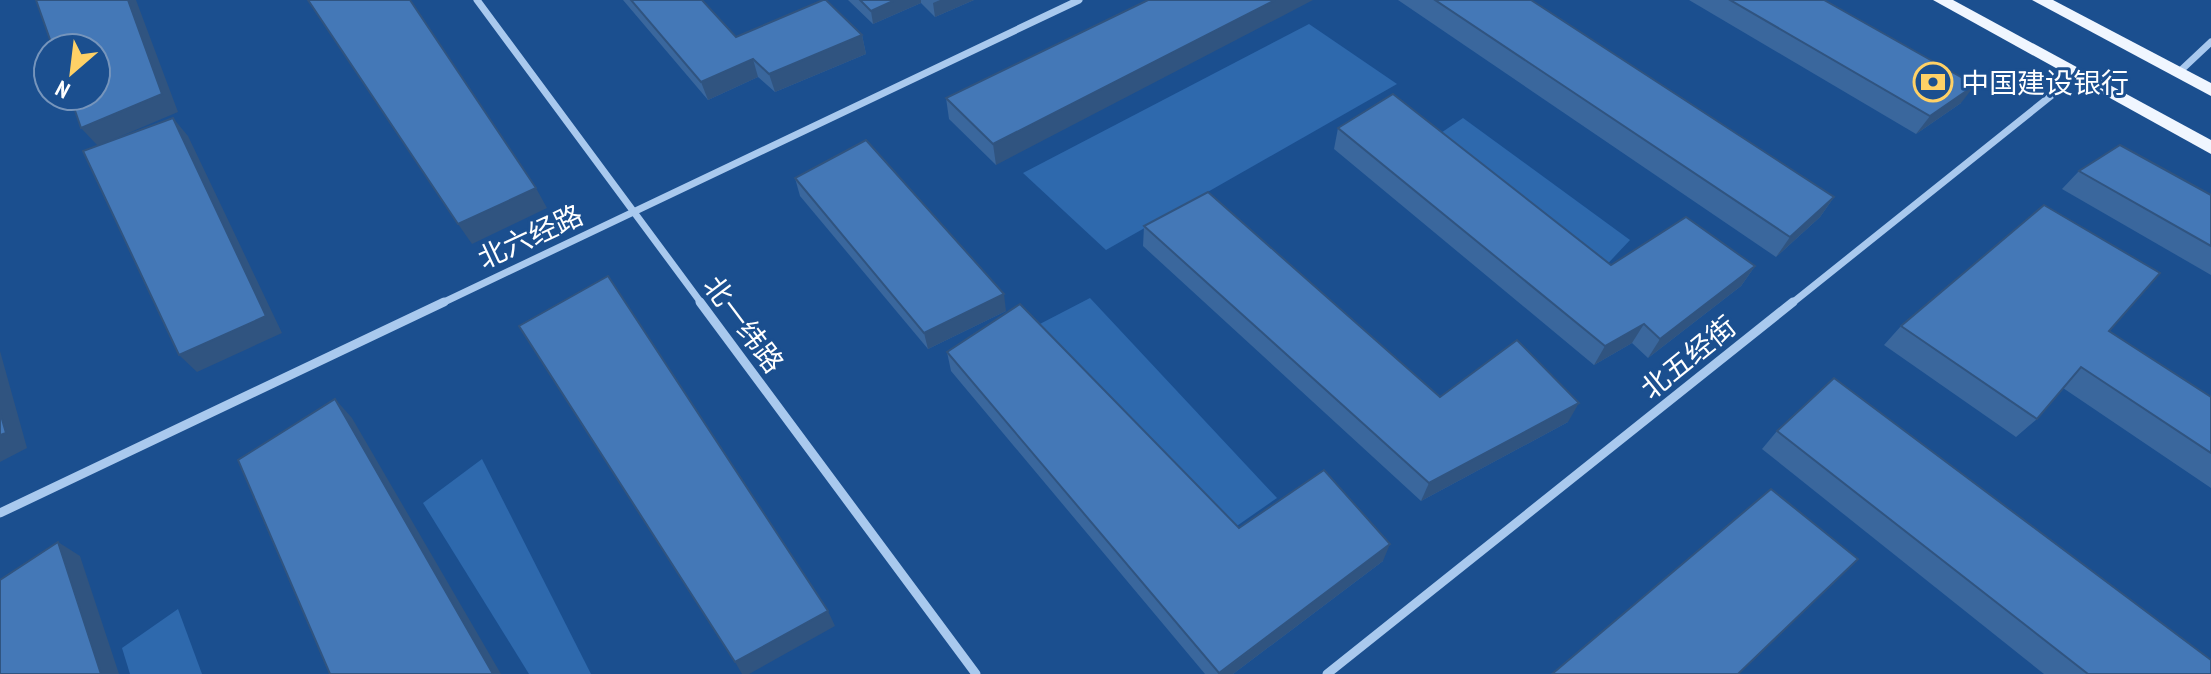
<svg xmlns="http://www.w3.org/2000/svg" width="2211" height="674" viewBox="0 0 2211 674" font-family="'PT Sans Narrow','Noto Sans SC',sans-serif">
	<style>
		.green { fill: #2e69ad }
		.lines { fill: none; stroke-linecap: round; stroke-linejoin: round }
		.street-far1 { stroke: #a9c9ee; stroke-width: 7 }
		.street { stroke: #a9c9ee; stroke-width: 9 }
		.primary { fill: #f0f6ff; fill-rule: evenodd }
		.wall { fill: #3a679d }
		.shaded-wall { fill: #305480 }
		.building { fill: #4478b7; stroke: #305480; stroke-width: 2 }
		.labels { text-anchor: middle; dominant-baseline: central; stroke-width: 6; stroke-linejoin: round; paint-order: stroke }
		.poi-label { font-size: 28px; fill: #fff; stroke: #1b4f8f; text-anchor: start }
		.street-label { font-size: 28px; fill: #fff; stroke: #1b4f8f }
	</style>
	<rect width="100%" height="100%" fill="#1b4f8f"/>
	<!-- green -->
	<g class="green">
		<path d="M1309,24L1397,84L1106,250L1023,173Z"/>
		<path d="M1463,118L1630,240L1598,274L1429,141Z"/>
		<path d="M1090,298L1277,498L1231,530L1036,326Z"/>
		<path d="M482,459L591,674H529L423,503Z"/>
		<path d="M178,609L202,674H130L122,648Z"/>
	</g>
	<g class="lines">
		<!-- street-far1 -->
		<g class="street-far1">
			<path d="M477,0L702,304"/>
			<path d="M2178,73L2211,42"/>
			<path d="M440,304L1079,0"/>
			<path d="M1791,304L2077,75"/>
		</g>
		<!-- street -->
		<g class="street">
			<path d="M700,302L976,674"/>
			<path d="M0,513L444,302"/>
			<path d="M1327,674L1793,302"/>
		</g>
		<!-- primary -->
		<g class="primary">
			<path d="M1933,0H1953L2211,140V154Z"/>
			<path d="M2032,0H2053L2211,83V96Z"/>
		</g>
	</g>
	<!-- wall -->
	<g class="wall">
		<path d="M623,0H702L736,37L862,35L866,54L775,92L758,77L708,100Z"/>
		<path d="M848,0H974L935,17L921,3L873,24Z"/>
		<path d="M1148,0L996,165L949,119L946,98Z"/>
		<path d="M1398,0H1531L1834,197L1820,217L1776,257Z"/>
		<path d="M1689,0H1824L1961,103L1916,134Z"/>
		<path d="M1338,128L1611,265L1755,266L1741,286L1648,358L1632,343L1594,365L1334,149Z"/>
		<path d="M2079,171L2211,195V275L2062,189Z"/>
		<path d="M795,178L1006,311L928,349L800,196Z"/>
		<path d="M1144,226L1440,397L1568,422L1421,501L1143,246Z"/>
		<path d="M1901,326L2109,331L2211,397V488L2063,388L2037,419L2016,437L1884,345Z"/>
		<path d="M947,352L1239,528L1383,561L1233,674H1205L951,371Z"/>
		<path d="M1777,431L2211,674H2044L1762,449Z"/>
	</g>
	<!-- shaded-wall -->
	<g class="shaded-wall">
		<path d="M128,0H136L178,112L98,146L81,128Z"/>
		<path d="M895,0H921V3L873,24L871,11Z"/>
		<path d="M940,0H974L935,17L933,3Z"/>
		<path d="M1275,0H1313L996,165L993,144Z"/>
		<path d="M862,35L866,54L775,92L769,74Z"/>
		<path d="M753,59L758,77L708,100L701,82Z"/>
		<path d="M1975,85L1961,103L1916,134L1930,116Z"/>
		<path d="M173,118L188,136L282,333L197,372L179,355Z"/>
		<path d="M536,188L547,208L472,244L458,224Z"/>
		<path d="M1834,197L1820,217L1776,257L1790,237Z"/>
		<path d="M1755,266L1741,286L1648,358L1660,339Z"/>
		<path d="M1004,294L1006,311L928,349L924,333Z"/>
		<path d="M1644,324L1632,343L1594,365L1605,346Z"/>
		<path d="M0,351L27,448L0,462Z"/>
		<path d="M335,399L352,418L501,674H493Z"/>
		<path d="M1579,403L1568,422L1421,501L1429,483Z"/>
		<path d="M58,542L80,556L119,674H101Z"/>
		<path d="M1390,544L1383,561L1233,674H1219Z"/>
		<path d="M828,611L835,626L749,674H742L735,662Z"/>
	</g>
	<!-- building -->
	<g class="building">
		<path d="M36,0H128L162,94L81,128L70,96H96V48H53Z"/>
		<path d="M308,0H410L536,188L458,224Z"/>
		<path d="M631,0H702L736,37L823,0H826L862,35L769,74L753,59L701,82Z"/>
		<path d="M860,0H895L871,11Z"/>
		<path d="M1148,0H1275L993,144L946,98Z"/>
		<path d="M1435,0H1531L1834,197L1790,237Z"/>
		<path d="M1730,0H1824L1975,85L1930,116Z"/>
		<path d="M1393,94L1611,265L1686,217L1755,266L1660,339L1644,324L1605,346L1338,128Z"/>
		<path d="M173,118L266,316L179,355L83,151Z"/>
		<path d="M866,140L1004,294L924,333L795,178Z"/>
		<path d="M2120,145L2211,195V246L2079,171Z"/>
		<path d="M1208,192L1440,397L1517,340L1579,403L1429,483L1144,226Z"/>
		<path d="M2044,205L2160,273L2109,331L2211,397V453L2081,367L2037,419L1901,326Z"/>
		<path d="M608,276L828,611L735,662L519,326Z"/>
		<path d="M1020,304L1239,528L1324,470L1390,544L1219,673L947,352Z"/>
		<path d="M1834,378L2211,660V674H2088L1777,431Z"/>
		<path d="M335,399L493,674H330L238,460Z"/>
		<path d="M0,412L6,433L0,435Z"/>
		<path d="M1771,489L1858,559L1738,674H1552Z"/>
		<path d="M58,542L101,674H0V580Z"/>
	</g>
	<!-- icons -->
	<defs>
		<symbol id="bank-ring" viewBox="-11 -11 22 22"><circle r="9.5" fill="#1b4f8f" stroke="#ffd166" stroke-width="1.5"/><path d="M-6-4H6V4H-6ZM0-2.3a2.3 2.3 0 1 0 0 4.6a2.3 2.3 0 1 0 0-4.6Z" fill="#ffd166"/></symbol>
	</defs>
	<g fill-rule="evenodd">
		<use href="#bank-ring" x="1911" y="60" width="44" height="44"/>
	</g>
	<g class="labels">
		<!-- poi labels -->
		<g class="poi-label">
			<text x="1961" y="82">中国建设银行</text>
		</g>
		<!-- street labels -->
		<g class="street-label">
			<text transform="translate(530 236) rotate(-25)">北六经路</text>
			<text transform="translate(744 324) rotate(53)">北一纬路</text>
			<text transform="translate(1688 357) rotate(-39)">北五经街</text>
		</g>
	</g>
	<!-- north arrow -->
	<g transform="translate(72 72) rotate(208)"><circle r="38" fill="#1b4f8f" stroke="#7695bc" stroke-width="2"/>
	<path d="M0-6L14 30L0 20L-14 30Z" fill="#ffd166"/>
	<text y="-12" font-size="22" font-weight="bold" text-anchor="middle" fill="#ffffff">N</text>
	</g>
</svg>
